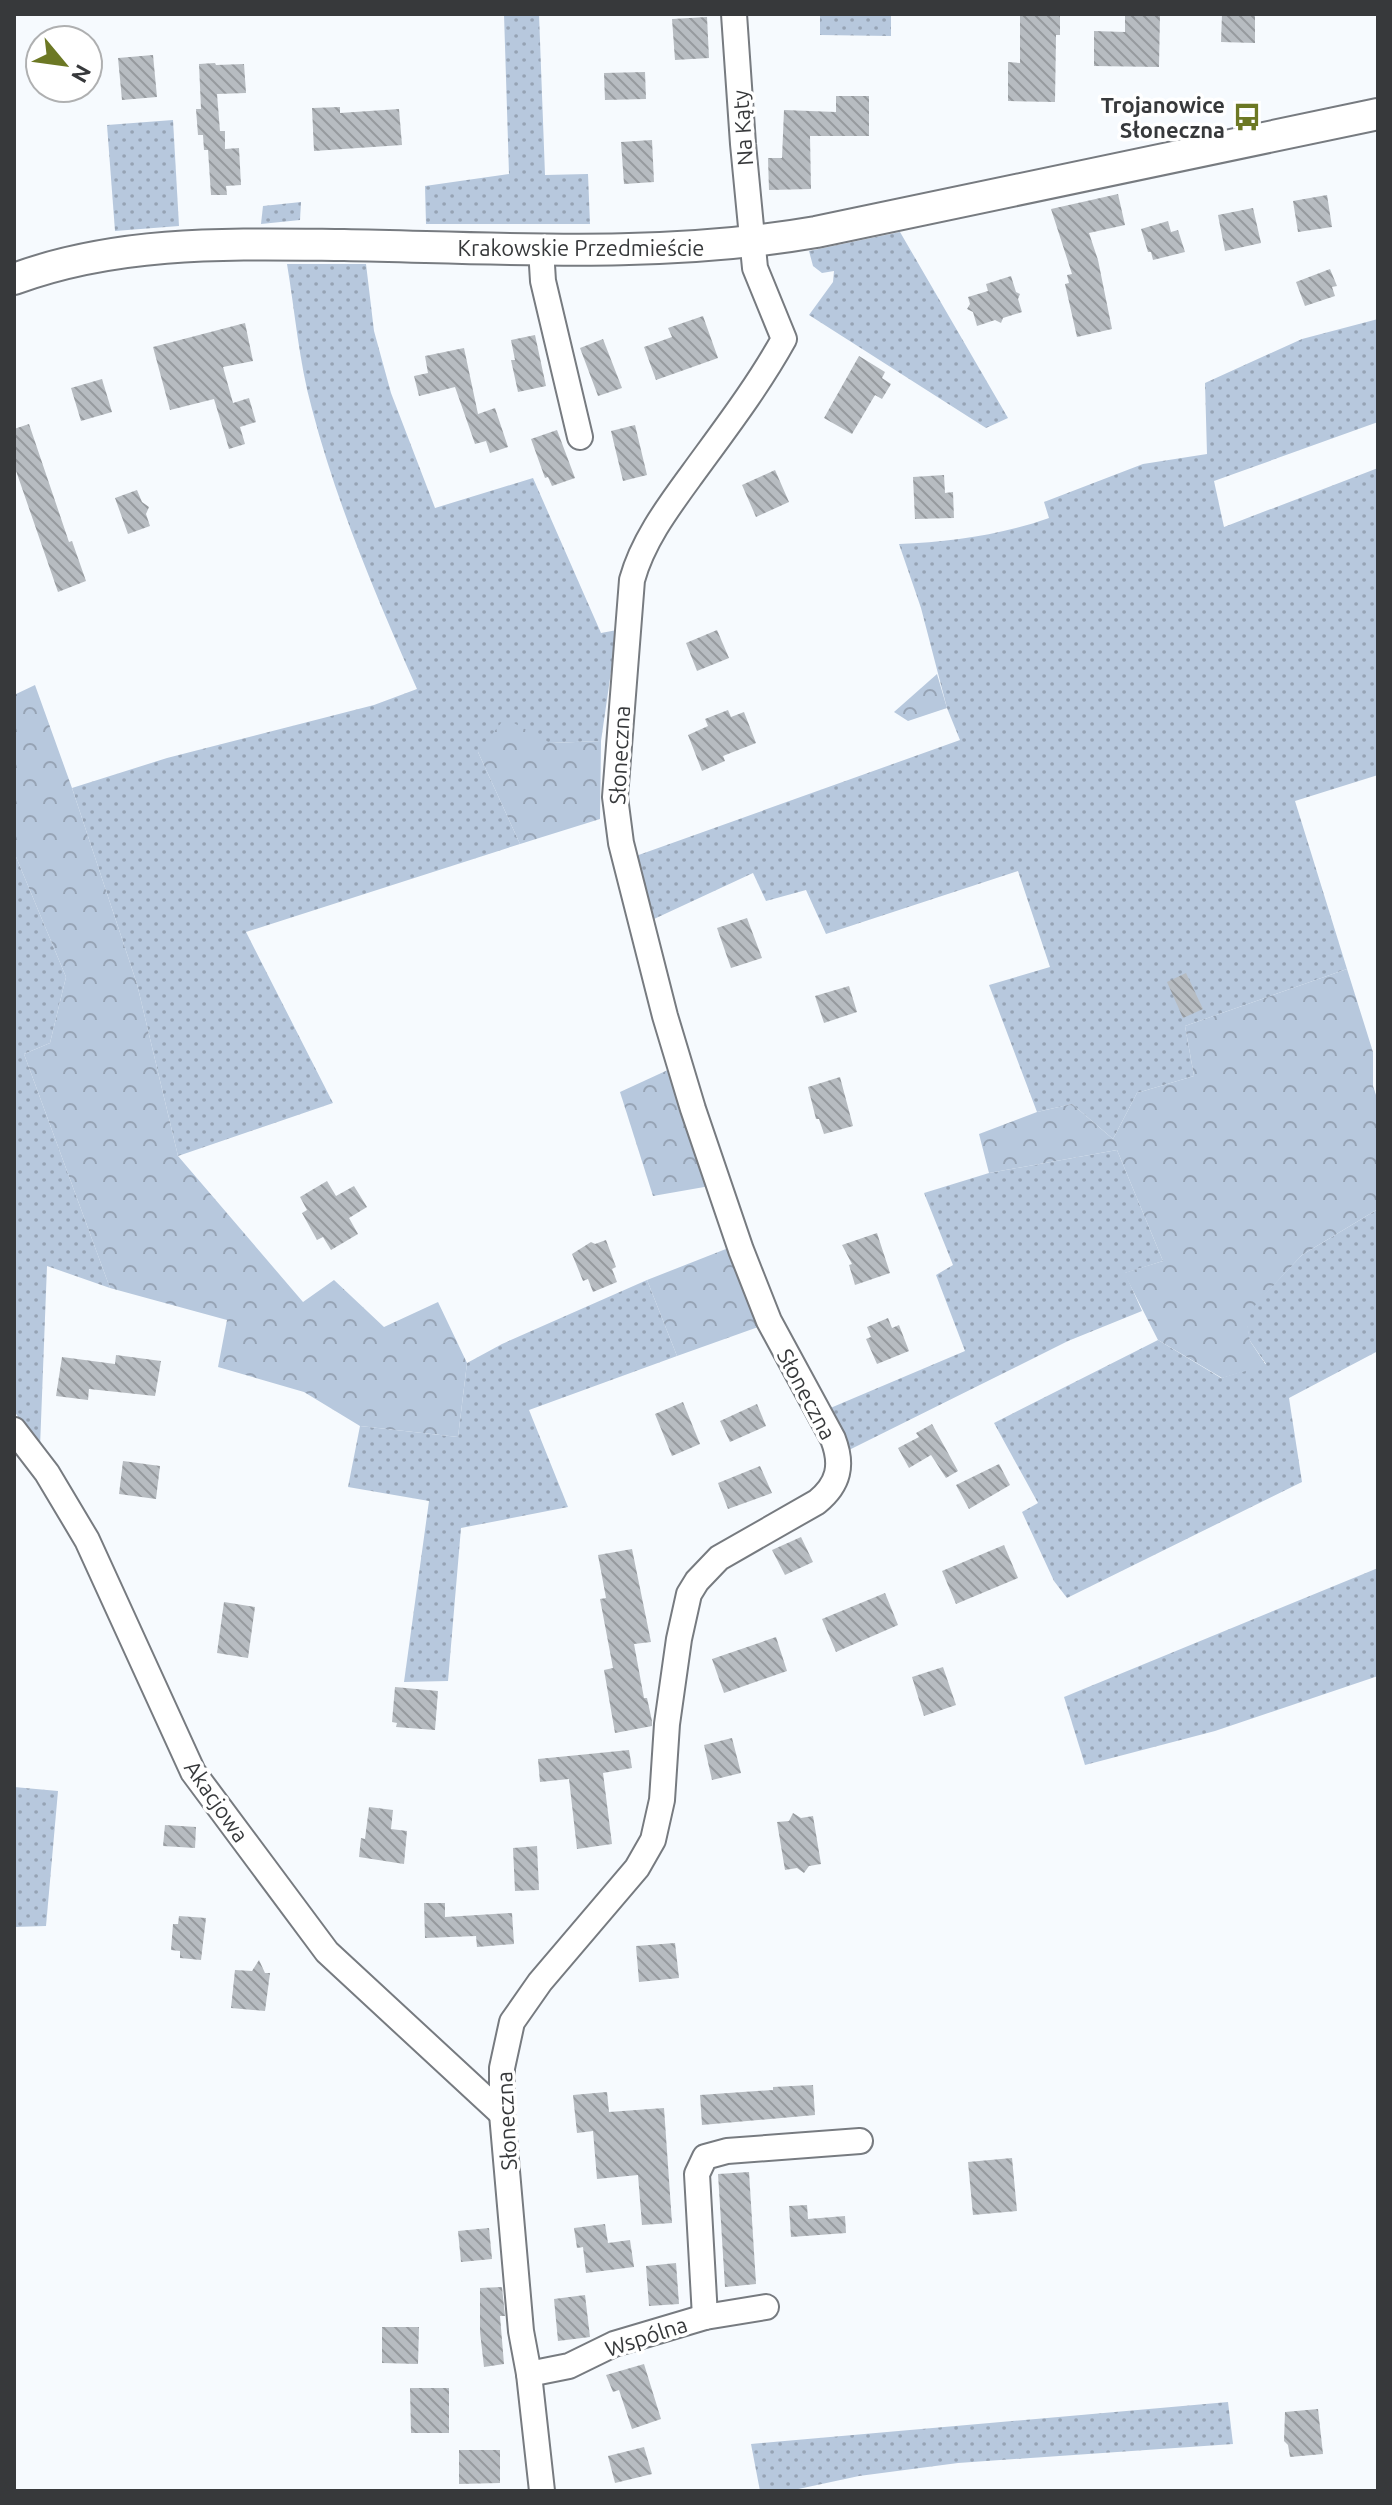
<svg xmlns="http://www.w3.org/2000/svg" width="1392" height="2505" viewBox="0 0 1392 2505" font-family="Ubuntu,sans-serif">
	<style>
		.grass { fill: url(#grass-dots) }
		.forest { fill: url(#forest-crowns) }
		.building { fill: url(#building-back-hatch) }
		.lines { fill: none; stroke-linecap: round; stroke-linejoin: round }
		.minor-casing { stroke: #777b80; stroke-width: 28 }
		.major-casing { stroke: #777b80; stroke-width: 34 }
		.minor { stroke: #fff; stroke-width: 24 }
		.major { stroke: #fff; stroke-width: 30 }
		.labels { text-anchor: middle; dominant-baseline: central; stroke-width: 7; stroke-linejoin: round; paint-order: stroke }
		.poi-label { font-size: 22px; font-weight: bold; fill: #37393b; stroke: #fff; text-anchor: end }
		.street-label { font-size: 22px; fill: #37393b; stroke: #fff }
	</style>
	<defs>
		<pattern id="grass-dots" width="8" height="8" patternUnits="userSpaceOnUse" patternTransform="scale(2)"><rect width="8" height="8" fill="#b7c8dd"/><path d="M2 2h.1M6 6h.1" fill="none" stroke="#96a3b4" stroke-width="1.8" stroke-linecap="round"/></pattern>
		<pattern id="forest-crowns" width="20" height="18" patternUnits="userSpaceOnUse" patternTransform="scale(2)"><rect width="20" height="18" fill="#b7c8dd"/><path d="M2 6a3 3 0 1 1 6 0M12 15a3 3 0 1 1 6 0" fill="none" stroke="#96a3b4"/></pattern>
		<pattern id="building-back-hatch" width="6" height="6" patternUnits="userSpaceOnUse" patternTransform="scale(2)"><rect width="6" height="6" fill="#b7bcc1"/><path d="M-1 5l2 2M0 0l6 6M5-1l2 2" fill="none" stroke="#969a9e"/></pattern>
	</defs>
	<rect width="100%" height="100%" fill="#f6fafe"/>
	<!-- grass -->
	<g class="grass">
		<path d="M504,14H539L545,175L588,174L590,224H426L425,186L509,174Z"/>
		<path d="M820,14H891V36L820,35Z"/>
		<path d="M173,120L179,226L115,231L107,125Z"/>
		<path d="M301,202L300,220L261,224L263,206Z"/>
		<path d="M900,232L1008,418L986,428L809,315L833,282L834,271L822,273L813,266L809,251Z"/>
		<path d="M287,264H366L374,331L391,393L435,508L533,478L601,633L617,630L601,741L550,743L478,752L520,844L246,932L333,1103L178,1156L137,984L72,788L167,758L374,705L417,689C377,598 337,505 312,409C299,362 295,312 287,264Z"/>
		<path d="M1378,319V422L1214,481L1224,527L1378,468V775L1295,801L1347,969L1185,1026L1194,1076L1137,1093L1113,1139L1072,1104L1037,1112L989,985L1050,967L1018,871L826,934L806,890L766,901L753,873L654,919L633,857L960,740L947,708L921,608L899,544C950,542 1001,535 1049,518L1044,502L1143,464L1207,454L1205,383L1302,339Z"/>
		<path d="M14,852L66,977L50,1043L24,1054L110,1288L47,1266L40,1447L14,1411Z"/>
		<path d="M1117,1150L1163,1261L1125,1273L1142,1311L1068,1341L849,1450L828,1409L965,1351L936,1275L953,1265L924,1193L989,1173Z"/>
		<path d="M1378,1209V1351L1289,1398L1302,1482L1067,1598L1054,1581L1022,1512L1038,1503L994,1423L1158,1340L1221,1378L1266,1364L1250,1341L1245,1315L1302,1255Z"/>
		<path d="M647,1280L677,1356L529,1410L568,1507L461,1528L448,1681L404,1682L429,1501L348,1487L360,1426L458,1437L467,1363L502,1344Z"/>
		<path d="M1378,1568V1676L1215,1731L1085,1765L1064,1697Z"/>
		<path d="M14,1787L58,1791L46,1926L14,1927Z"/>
		<path d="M1228,2402L1233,2444L958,2463L859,2476L789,2491H760L751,2444Z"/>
	</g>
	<!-- forest -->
	<g class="forest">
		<path d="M937,674L947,708L908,721L894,712Z"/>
		<path d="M35,685L72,788L137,984L178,1156L303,1302L334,1280L384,1327L438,1302L467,1363L458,1437L360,1426L304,1392L218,1367L227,1320L110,1288L24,1054L50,1043L66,977L14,852V695Z"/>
		<path d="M505,718L550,743L601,741L600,819L520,844L478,752Z"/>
		<path d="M1347,969L1373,1052V1086L1378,1101V1209L1302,1255L1246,1315L1250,1341L1266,1365L1222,1378L1158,1340L1124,1273L1163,1261L1117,1150L989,1173L979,1134L1037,1112L1072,1104L1113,1139L1137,1093L1194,1076L1185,1026Z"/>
		<path d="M670,1069L710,1186L653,1196L620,1092Z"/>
		<path d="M731,1247L761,1326L677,1356L647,1280Z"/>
	</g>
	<!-- building -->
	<g class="building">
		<path d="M1020,14H1060V35H1056L1055,102L1008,101V62L1020,63Z"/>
		<path d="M1125,14H1160L1159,67L1094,66V31L1125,32Z"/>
		<path d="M1222,14H1255V43L1221,42Z"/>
		<path d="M707,17L709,58L675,60L672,19Z"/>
		<path d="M153,55L157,97L122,100L118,58Z"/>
		<path d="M215,63L216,65L244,64L246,93L217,94L220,131H225V149L239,148L241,185L226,186L227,195H211L208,150H204L203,135H198L196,109H201L199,64Z"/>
		<path d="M645,72L646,99L605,100L604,73Z"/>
		<path d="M836,96H869V136H810L811,189L769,190L768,158H782L784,110L836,112Z"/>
		<path d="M340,107V113L399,109L402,145L314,151L312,108Z"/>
		<path d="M652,140L654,182L624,184L621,142Z"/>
		<path d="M1118,194L1125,225L1089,233L1098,260L1112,329L1077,337L1065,284L1069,283L1067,275L1072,274L1051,209Z"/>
		<path d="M1327,195L1332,227L1298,232L1293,201Z"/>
		<path d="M1253,208L1261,243L1225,251L1218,215Z"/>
		<path d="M1168,221L1171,232L1178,230L1185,252L1153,260L1151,252H1148L1141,229Z"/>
		<path d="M1330,269L1337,286L1332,287L1335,296L1305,306L1296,282Z"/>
		<path d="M1011,276L1016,292L1020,294L1018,299L1022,312L1003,318L1001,323L995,320L977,326L973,312L967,309L970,304L968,297L988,291L986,284Z"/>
		<path d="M703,316L718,358L656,380L644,347L672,337L668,328Z"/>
		<path d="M245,323L253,361L223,367L233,403L249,398L256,422L240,427L245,444L229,449L214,399L170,410L153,347Z"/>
		<path d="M535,335L546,386L518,392L511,360H515L511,340Z"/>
		<path d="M603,339L622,388L598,396L580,348Z"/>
		<path d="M464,348L478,414L495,408L508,447L490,453L486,441L475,444L455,387L419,396L414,376L428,373L425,356Z"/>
		<path d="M859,356L885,372L882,378L891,384L882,399L875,395L852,434L824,418Z"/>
		<path d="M102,379L112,412L81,421L71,388Z"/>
		<path d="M29,424L69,542L72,541L86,581L58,592L14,465V429Z"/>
		<path d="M635,425L647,475L623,481L611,431Z"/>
		<path d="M557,430L575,478L552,486L548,477L545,478L531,439Z"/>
		<path d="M775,470L789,502L756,517L742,485Z"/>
		<path d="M944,475L945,493L953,492L954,518L915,519L913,477Z"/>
		<path d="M137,490L142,502L149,507L146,514L150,526L128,534L115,498Z"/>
		<path d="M717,630L729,658L697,671L686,643Z"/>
		<path d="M728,710L731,717L744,712L756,743L723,756L725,761L702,771L688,735L708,726L705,719Z"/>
		<path d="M747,918L762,958L731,968L717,928Z"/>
		<path d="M1186,973L1203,1009L1183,1018L1167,982Z"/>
		<path d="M849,986L857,1012L824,1023L815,996Z"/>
		<path d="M840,1077L853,1126L824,1134L819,1119H816L808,1087Z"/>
		<path d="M327,1181L336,1196L354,1186L367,1207L349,1218L358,1234L331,1250L323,1237L317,1240L302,1213L307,1210L300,1197Z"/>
		<path d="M877,1233L890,1273L855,1285L849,1265L852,1264L842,1245Z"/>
		<path d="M606,1240L616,1267L612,1269L617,1282L593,1292L588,1279L583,1281L572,1254L591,1242L595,1244Z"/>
		<path d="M888,1318L892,1328L899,1325L909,1351L877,1364L866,1339L871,1337L867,1327Z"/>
		<path d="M116,1355L161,1361L155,1396L89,1389L88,1400L56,1396L62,1357L115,1364Z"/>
		<path d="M683,1402L700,1444L672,1456L655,1414Z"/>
		<path d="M757,1404L766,1426L730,1442L720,1421Z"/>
		<path d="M932,1424L958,1471L946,1478L931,1455L909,1468L898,1448L919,1437L916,1433Z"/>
		<path d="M123,1461L160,1466L156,1499L119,1494Z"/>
		<path d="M999,1464L1010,1485L969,1509L956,1485Z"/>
		<path d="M760,1466L772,1493L728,1509L718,1483Z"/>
		<path d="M801,1537L813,1562L785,1575L772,1550Z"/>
		<path d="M1004,1545L1018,1578L956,1604L942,1571Z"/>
		<path d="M632,1549L651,1642L634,1644L644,1698H647L652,1721V1726L615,1733L604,1670L613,1668L600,1599L606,1598L598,1555Z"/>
		<path d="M885,1593L898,1625L836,1652L822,1619Z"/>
		<path d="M224,1602L255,1607L248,1658L217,1653Z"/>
		<path d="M776,1637L787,1671L724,1693L712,1659Z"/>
		<path d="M943,1667L956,1705L924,1716L912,1677Z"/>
		<path d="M395,1687L438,1691L435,1730L396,1727L397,1723L392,1722Z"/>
		<path d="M732,1738L741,1773L712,1780L704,1745Z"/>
		<path d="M629,1750L632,1768L603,1773L612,1844L577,1849L569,1779L540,1782L538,1759Z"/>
		<path d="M369,1807L393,1810L391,1829L407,1831L404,1864L359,1857L361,1838L365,1839Z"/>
		<path d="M793,1813L801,1818L813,1816L821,1864L809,1866L804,1873L797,1868L785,1870L777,1822L789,1821Z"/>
		<path d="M165,1825L196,1827L195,1848L163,1846Z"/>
		<path d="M537,1846L539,1890L515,1891L513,1848Z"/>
		<path d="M424,1903H445V1917L512,1913L514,1944L477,1947L476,1936L425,1938Z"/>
		<path d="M179,1916L206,1918L201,1960L180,1958V1951L171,1950L173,1924H178Z"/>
		<path d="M675,1943L679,1978L639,1982L636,1946Z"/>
		<path d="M259,1960L265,1973H270L265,2011L231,2008L235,1970L252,1971Z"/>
		<path d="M813,2085L815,2115L702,2125L700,2095L773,2090V2087Z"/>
		<path d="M607,2092L609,2112L664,2108L672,2223L642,2225L638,2175L597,2179L593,2131L577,2133L573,2095Z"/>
		<path d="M1012,2158L1017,2211L973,2215L968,2162Z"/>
		<path d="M749,2172L756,2284L725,2287L718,2174Z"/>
		<path d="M807,2205L808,2219L845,2216L846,2233L791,2237L789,2206Z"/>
		<path d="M605,2224L608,2243L630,2240L634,2267L586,2273L583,2247L577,2248L574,2228Z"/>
		<path d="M489,2228L492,2259L461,2262L458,2231Z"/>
		<path d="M676,2263L679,2304L649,2306L646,2266Z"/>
		<path d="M502,2287L505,2316H500L504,2364L484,2367L480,2332V2288Z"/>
		<path d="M585,2295L590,2337L558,2341L554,2299Z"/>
		<path d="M382,2327H419L418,2364L382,2363Z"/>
		<path d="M644,2364L661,2419L632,2429L619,2390L613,2392L606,2375Z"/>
		<path d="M410,2388H449V2433H411Z"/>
		<path d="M1318,2409L1323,2454L1290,2457L1288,2445L1284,2441L1285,2412Z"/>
		<path d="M644,2447L652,2474L615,2483L608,2456Z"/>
		<path d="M459,2450H500V2483L459,2484Z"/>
	</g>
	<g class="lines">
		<defs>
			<g id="minor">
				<path d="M541,249L543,281L580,437"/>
				<path d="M14,1430L47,1473L87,1540L193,1772L327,1952L502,2114"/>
				<path d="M705,2317L697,2174L705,2157L727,2151L860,2141"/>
				<path d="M529,2374L569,2366L614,2344L705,2317L766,2307"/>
				<path d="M542,2491L529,2374L521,2331L502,2114V2068L512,2022L540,1982L637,1868L653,1840L662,1800L667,1724L679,1639L689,1594L697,1581L719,1558L817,1502C839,1484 843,1465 833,1439L769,1321L741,1250L693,1109L665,1016L621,843L615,797L632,580C643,540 669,506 693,473C725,429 758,386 784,339L755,268L743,144L734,14"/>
			</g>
			<path id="major" d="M14,279C120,240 232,244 344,245C501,248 660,259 816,232L1378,114"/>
		</defs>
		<!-- minor casing -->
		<use href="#minor" class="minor-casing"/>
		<!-- major casing -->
		<use href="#major" class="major-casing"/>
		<!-- minor -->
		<use href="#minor" class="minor"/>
		<!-- major -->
		<use href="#major" class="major"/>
	</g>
	<!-- icons -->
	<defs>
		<symbol id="bus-bare" viewBox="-9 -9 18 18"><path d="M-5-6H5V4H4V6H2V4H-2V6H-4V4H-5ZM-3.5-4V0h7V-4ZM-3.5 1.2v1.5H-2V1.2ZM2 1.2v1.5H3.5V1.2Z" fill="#6c7824" stroke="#fff" stroke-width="2.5" paint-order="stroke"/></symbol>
	</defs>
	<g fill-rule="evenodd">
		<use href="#bus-bare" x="1227" y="97" width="40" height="40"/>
	</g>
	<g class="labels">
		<!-- poi labels -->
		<g class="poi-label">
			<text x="1225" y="104">Trojanowice<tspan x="1225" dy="25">Słoneczna</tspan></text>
		</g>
		<!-- street labels -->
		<g class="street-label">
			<text transform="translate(742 128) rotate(-94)">Na Kąty</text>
			<text x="581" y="247">Krakowskie Przedmieście</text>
			<text transform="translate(619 755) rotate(-87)">Słoneczna</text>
			<text transform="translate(807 1394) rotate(62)">Słoneczna</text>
			<text transform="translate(217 1801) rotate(55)">Akacjowa</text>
			<text transform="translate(506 2121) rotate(-93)">Słoneczna</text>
			<text transform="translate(646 2336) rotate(-18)">Wspólna</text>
		</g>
	</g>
	<!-- border -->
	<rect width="1392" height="2505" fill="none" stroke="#37393b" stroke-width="32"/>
	<!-- north arrow -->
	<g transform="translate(64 64) rotate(119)"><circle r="38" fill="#ffffff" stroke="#afb0b1" stroke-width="2"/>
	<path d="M0-6L14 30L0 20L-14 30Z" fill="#6c7824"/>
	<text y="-12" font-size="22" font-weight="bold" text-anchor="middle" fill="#37393b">N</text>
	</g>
</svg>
